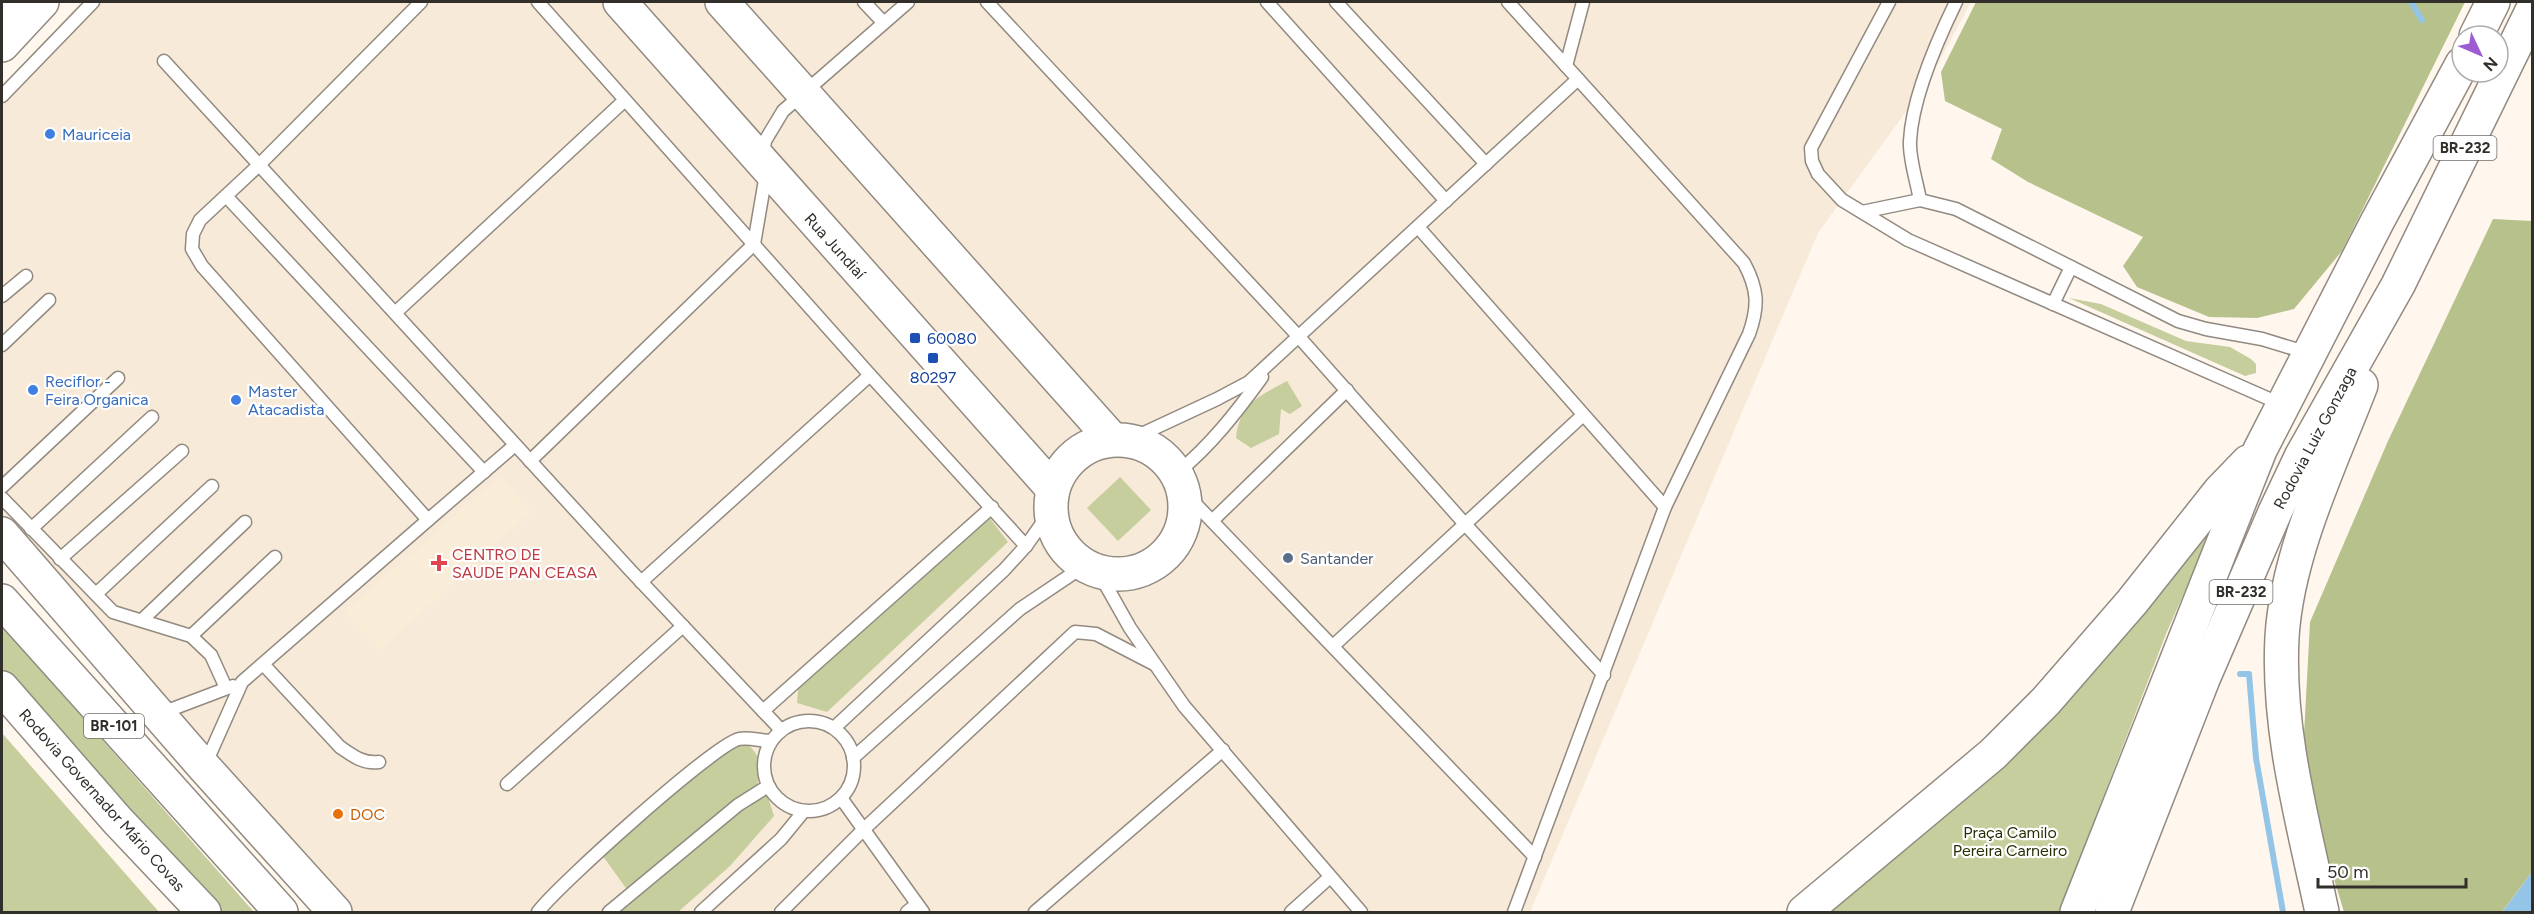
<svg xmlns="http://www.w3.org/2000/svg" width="2534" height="914" viewBox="0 0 2534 914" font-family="Figtree,sans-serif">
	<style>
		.built { fill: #f7ead8 }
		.medical { fill: #f9edd8 }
		.green { fill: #c5ce9c }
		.forest { fill: #b7c18c }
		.water { fill: #94c5e7 }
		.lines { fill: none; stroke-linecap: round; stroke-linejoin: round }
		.stream { stroke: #94c5e7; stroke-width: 6 }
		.lane-casing { stroke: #928a80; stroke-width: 15 }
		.secondary-casing { stroke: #928a80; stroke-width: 36 }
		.highway-casing { stroke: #928a80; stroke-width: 36 }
		.lane { stroke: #fff; stroke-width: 12 }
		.secondary { stroke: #fff; stroke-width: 33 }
		.highway { stroke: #fff; stroke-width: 33 }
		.shop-dot { fill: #3f7fe0; stroke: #fff; stroke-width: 2 }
		.transit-dot { fill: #1a4fb4; stroke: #fff; stroke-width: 2 }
		.service-dot { fill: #5c6f8a; stroke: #fff; stroke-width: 2 }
		.health-dot { fill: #e0444e; stroke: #fff; stroke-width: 2 }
		.food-dot { fill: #e8710a; stroke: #fff; stroke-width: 2 }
		.labels { text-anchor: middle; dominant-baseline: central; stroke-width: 4.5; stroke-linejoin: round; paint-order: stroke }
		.shield { fill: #fff; stroke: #706d6a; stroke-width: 1.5 }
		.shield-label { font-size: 15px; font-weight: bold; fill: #322f2a }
		.shop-label { font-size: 16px; fill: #366cbe; stroke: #fff; text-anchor: start }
		.street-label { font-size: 16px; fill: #322f2a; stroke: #fff }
		.transit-label { font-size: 16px; fill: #164399; stroke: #fff; text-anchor: start }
		.health-label { font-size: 16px; fill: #be3a42; stroke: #fff; text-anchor: start }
		.service-label { font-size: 16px; fill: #4e5e75; stroke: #fff; text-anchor: start }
		.food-label { font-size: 16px; fill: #c56008; stroke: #fff; text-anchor: start }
		.park-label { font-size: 16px; fill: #292e04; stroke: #fff }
	</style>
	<rect width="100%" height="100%" fill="#fff7ee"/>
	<!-- built -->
	<path class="built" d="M81,2H1971L1931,77L1818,233L1530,912H348L2,534V86Z"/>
	<!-- medical -->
	<path class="medical" d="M500,476L531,512L381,650L344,613Z"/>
	<!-- green -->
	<g class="green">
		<path d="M2069,298L2101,304L2186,341L2230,347L2251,359L2256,364V373L2245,376Z"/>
		<path d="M1287,381L1302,406L1290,414L1281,409L1279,434L1251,448L1236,438C1240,403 1258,397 1287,381Z"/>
		<path d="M1120,477L1151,510L1118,541L1087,508Z"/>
		<path d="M2233,482L2166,634L2059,912H1817L1964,786Z"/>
		<path d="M988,516L1008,542L827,712L797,703L799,678Z"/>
		<path d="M2,626L254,912H210L2,677Z"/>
		<path d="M2,733L159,912H2Z"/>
		<path d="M739,739C762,752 761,764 757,788L628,891L600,852Z"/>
		<path d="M765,787L774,816L730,866L678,912H615Z"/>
	</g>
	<!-- forest -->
	<g class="forest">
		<path d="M1976,2H2465L2342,251L2294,309L2257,318L2209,317L2137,287L2123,266L2143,237L2028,182L1991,159L2002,129L1945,101L1941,72Z"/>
		<path d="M2493,219L2532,221V872L2502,912H2344L2302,773L2310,622L2388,441Z"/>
	</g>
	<!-- water -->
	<path class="water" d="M2532,872V912H2504L2503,911Z"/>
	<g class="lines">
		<!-- stream -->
		<g class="stream">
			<path d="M2411,2L2422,20"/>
			<path d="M2240,674H2249L2256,758L2283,912"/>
		</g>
		<defs>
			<g id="lane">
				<path d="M421,2L259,165L200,220L193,234L192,249L202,266L428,520L515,445"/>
				<path d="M538,2L870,375L1026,546"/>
				<path d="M864,2L883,22"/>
				<path d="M987,2L1299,337L1464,523L1604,675"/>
				<path d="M1267,2L1446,201"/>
				<path d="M1336,2L1486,164"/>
				<path d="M1889,2L1811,148L1812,161L1818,174L1842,200L1908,240L2283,405"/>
				<path d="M164,61L631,571L781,730"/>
				<path d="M1566,66L1583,2"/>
				<path d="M2,96L93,2"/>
				<path d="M763,154L765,141L783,111L908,2"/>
				<path d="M226,196L484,472"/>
				<path d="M1920,200C1917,182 1909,159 1910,141C1912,99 1938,39 1956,2"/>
				<path d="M1862,212L1920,200L1956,209L2178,321L2206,329L2262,339L2308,353"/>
				<path d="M1418,227L1665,507"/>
				<path d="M2,296L26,276"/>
				<path d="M2053,304L2071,267"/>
				<path d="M395,313L625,100"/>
				<path d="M2,345L49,300"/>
				<path d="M1129,440L1217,399L1249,382L1578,79L1508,2"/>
				<path d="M530,461L754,244L766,174"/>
				<path d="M1177,473C1211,445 1236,413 1262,377"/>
				<path d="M2,487L118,378"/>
				<path d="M1184,492L1535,857"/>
				<path d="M2,498L113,612L191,636L211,655L226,688"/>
				<path d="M1212,521L1347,390"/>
				<path d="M31,529L152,417"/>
				<path d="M60,559L182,451"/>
				<path d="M1099,573L1130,628L1184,706L1361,912"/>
				<path d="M641,582L870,375"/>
				<path d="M96,594L212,486"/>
				<path d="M142,620L245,522"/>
				<path d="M191,636L275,557"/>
				<path d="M1333,646L1582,416"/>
				<path d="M263,664L340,747C353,756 363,764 379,762"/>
				<path d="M763,711L992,507"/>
				<path d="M159,714L233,686"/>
				<circle cx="809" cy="766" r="45"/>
				<path d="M834,728L1004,570L1026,546L1050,512"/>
				<path d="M853,758L1020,609L1084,566"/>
				<path d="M206,763L242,682L428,520"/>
				<path d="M507,784L683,626"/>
				<path d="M841,798L923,912"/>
				<path d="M538,912C556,887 715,744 739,739C749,737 761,741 771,741"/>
				<path d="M609,912L738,805L768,786"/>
				<path d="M701,912L781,839L804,811"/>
				<path d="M781,912L863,830L1075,632L1096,634L1154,664"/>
				<path d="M907,912L917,904"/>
				<path d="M1035,912L1223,750"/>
				<path d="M1291,912L1330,877"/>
				<path d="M1514,912L1665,507L1749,334C1759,306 1758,289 1744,263L1578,79"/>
			</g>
			<g id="secondary">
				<path d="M620,2L1053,489"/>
				<path d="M722,2L1112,439"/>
				<path d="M2,5L5,2"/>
				<circle cx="1118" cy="507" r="67"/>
			</g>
			<g id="highway">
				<path d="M2476,36L2493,2"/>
				<path d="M2,45L42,2"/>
				<path d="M2,534L204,767L335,912"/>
				<path d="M2,601L281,912"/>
				<path d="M2,688L117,820L204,912"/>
				<path d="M1804,912L1993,754L2046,701L2132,602L2220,491L2248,462"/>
				<path d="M2077,912L2260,450L2377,222L2462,64"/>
				<path d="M2112,912L2203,679L2275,512L2302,455L2398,285L2532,11"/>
				<path d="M2322,912C2303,822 2277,730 2282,637C2287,553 2331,463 2361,385"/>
			</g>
		</defs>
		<!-- lane casing -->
		<use href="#lane" class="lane-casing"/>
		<!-- secondary casing -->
		<use href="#secondary" class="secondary-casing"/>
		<!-- highway casing -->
		<use href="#highway" class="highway-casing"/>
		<!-- lane -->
		<use href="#lane" class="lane"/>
		<!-- secondary -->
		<use href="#secondary" class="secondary"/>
		<!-- highway -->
		<use href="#highway" class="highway"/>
	</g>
	<!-- markers -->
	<g class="shop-dot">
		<circle cx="50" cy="134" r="6"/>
		<circle cx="33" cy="390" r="6"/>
		<circle cx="236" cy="400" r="6"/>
	</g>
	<g class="transit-dot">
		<rect x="909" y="332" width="12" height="12" rx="3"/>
		<rect x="927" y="352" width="12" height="12" rx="3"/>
	</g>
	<circle class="service-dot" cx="1288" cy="558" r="6"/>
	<path class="health-dot" d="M436 554h6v6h6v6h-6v6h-6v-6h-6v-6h6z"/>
	<circle class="food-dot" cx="338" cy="814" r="6"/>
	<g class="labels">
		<!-- shield labels -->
		<g class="shield">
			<rect x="2433.5" y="136" width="63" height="24" rx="4.5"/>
			<rect x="2209.5" y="580" width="63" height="24" rx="4.5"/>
			<rect x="84" y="714" width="60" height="24" rx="4.5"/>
		</g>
		<g class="shield-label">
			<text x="2465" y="148">BR-232</text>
			<text x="2241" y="592">BR-232</text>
			<text x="114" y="726">BR-101</text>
		</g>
		<!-- shop labels -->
		<g class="shop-label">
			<text x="62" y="134">Mauriceia</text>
			<text x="45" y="381">Reciflor -<tspan x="45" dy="18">Feira Organica</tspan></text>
			<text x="248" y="391">Master<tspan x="248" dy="18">Atacadista</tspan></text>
		</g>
		<!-- street labels -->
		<g class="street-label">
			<text transform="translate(835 246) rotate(48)">Rua Jundiaí</text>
			<text transform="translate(2315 438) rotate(-62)">Rodovia Luiz Gonzaga</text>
			<text transform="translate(102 800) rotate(48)">Rodovia Governador Mário Covas</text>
		</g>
		<!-- transit labels -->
		<g class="transit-label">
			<text x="927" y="338">60080</text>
			<text x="933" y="377" text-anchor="middle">80297</text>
		</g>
		<!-- health labels -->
		<g class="health-label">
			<text x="452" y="554">CENTRO DE<tspan x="452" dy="18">SAUDE PAN CEASA</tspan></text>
		</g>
		<!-- service labels -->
		<g class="service-label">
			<text x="1300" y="558">Santander</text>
		</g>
		<!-- food labels -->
		<g class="food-label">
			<text x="350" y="814">DOC</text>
		</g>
		<!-- park labels -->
		<g class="park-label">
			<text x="2010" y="832">Praça Camilo<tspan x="2010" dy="18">Pereira Carneiro</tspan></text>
		</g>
	</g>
	<!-- border -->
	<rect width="2534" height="914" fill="none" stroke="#322f2a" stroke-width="6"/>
	<!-- north arrow -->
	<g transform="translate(2480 54) rotate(134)"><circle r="28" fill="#ffffff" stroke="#adacaa" stroke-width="1.5"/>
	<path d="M0-4.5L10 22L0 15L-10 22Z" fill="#9d5cd2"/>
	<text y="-9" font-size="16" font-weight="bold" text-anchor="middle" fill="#322f2a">N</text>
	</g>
	<!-- scale -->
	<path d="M2318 878v9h148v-9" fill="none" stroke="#322f2a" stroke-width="3"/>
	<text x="2327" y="878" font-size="18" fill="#322f2a" stroke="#ffffff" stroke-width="4.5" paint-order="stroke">50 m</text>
</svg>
